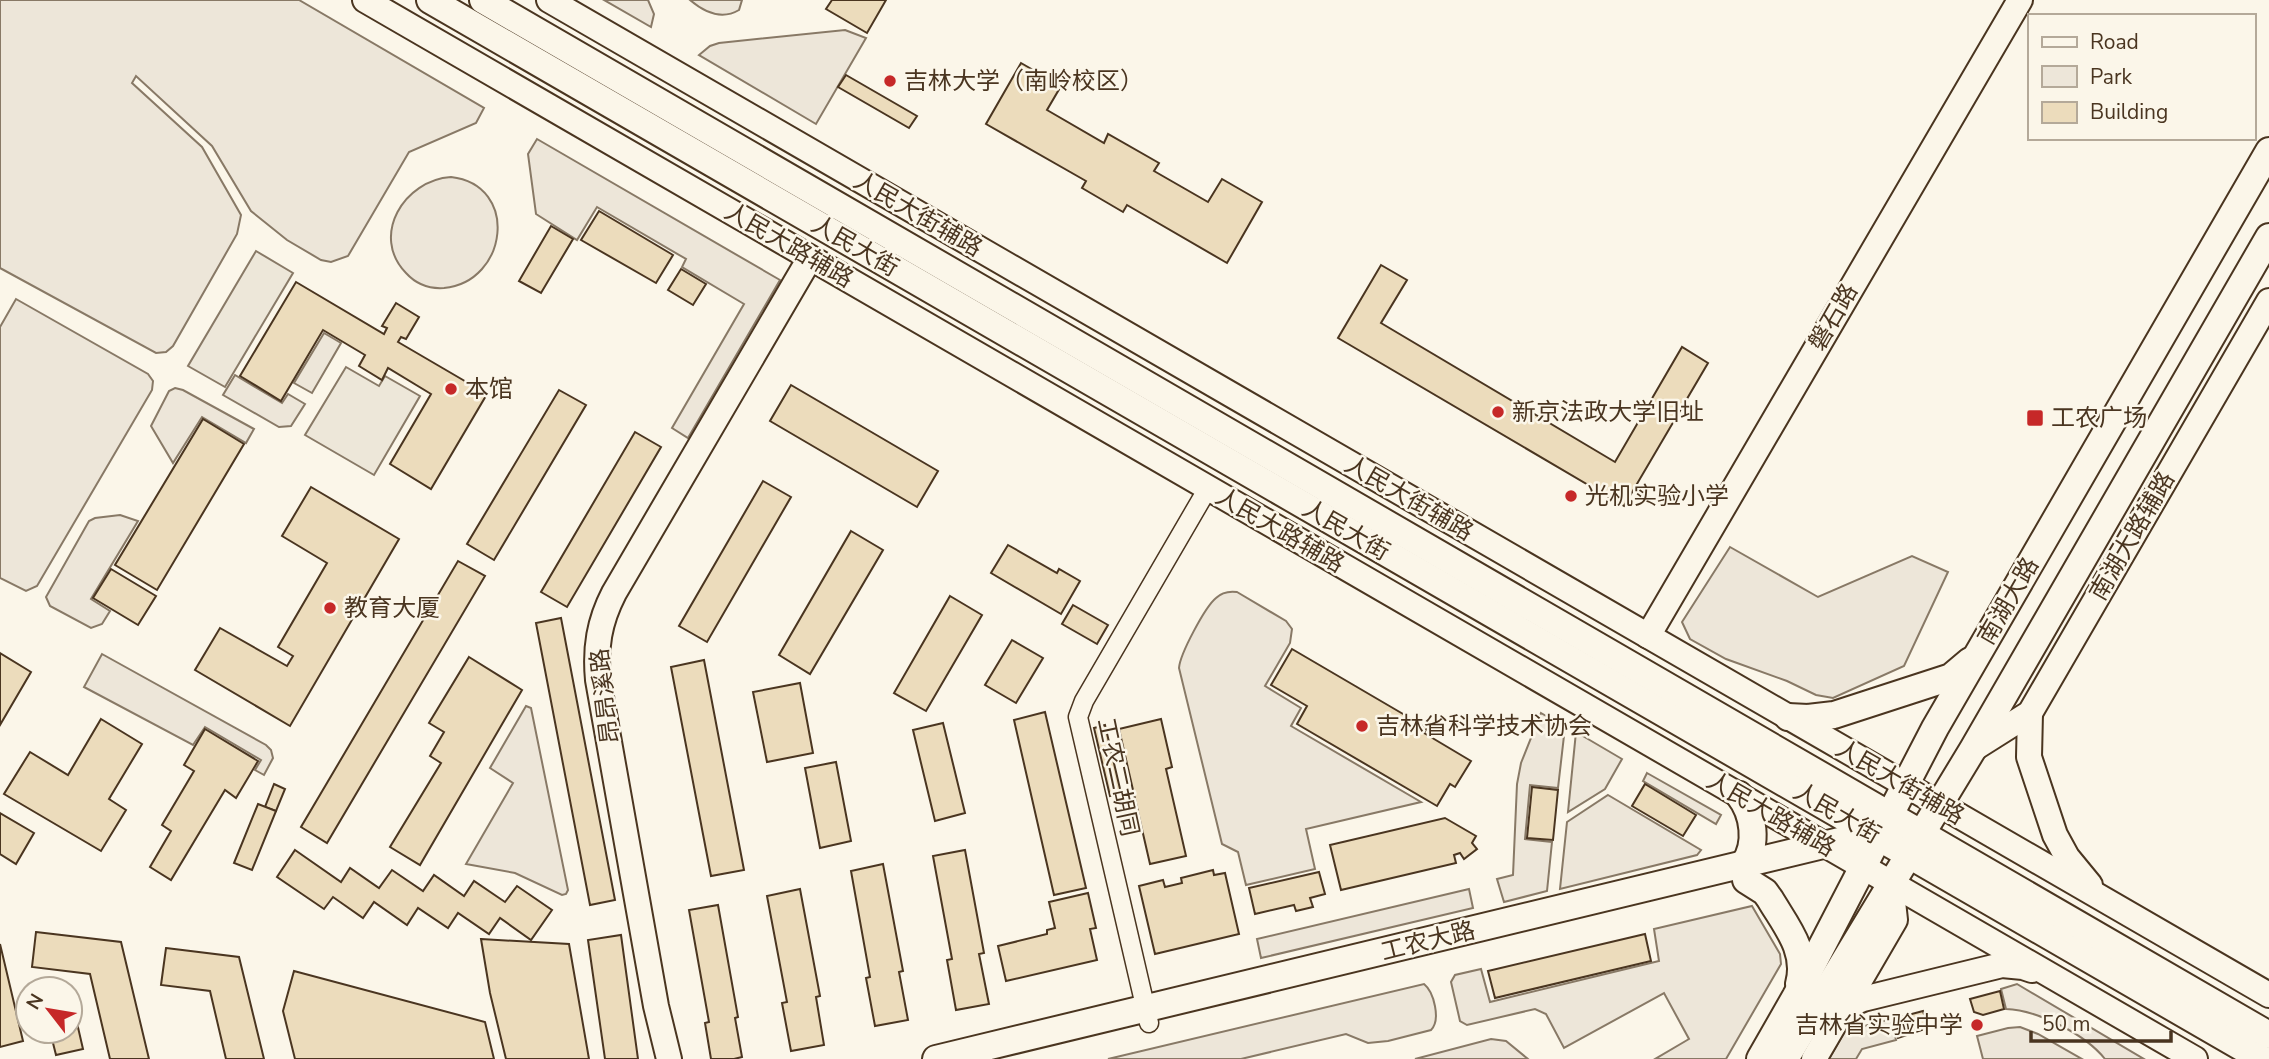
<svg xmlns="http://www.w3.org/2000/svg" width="2269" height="1059" viewBox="0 0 2269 1059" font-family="'Nunito Sans','Noto Sans SC',sans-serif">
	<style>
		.green { fill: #ede6d9; stroke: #887966; stroke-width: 2 }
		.parking { fill: #ede7d9; stroke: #887966; stroke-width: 2 }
		.building { fill: #ecdcbc; stroke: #4a3520; stroke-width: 2 }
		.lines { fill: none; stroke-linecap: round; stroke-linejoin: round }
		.street-casing { stroke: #4a3520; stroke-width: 21 }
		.secondary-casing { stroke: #4a3520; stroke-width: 28 }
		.primary-casing { stroke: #4a3520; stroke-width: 30 }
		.street { stroke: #fbf6e9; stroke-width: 18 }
		.secondary { stroke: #fbf6e9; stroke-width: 24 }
		.primary { stroke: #fbf6e9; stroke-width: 26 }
		.poi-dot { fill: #c62828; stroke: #fbf6e9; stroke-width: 2.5 }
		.labels { text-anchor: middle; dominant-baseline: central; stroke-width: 5; stroke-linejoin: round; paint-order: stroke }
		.poi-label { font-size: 24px; fill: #4a3520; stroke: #fbf6e9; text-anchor: start }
		.street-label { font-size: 24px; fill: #4a3520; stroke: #fbf6e9 }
	</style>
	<rect width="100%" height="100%" fill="#fbf6e9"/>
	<!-- green -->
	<g class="green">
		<path d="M0,0H299L484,108L476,123L409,152L348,256L331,262L321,260L287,240L251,211L212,146L136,76L132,83L202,147L241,215L237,234L173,346L166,352L156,353L0,268Z"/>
		<path d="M604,0H648L654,14L651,27Z"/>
		<path d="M690,0H742L739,10C722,20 704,12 690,0Z"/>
		<path d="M845,30L866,38L816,124L699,55L710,46L719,43Z"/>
		<path d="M537,139L780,280L688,438L672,428L744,304L682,267L686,259L597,207L577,240L536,214L528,154Z"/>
		<path d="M451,177C520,185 508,282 444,288C430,289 416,284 406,273C370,236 404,180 451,177Z"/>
		<path d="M16,299L148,374L153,381L152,390L37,586L26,591L0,578V327Z"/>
		<path d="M324,333L341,343L312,393L294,383Z"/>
		<path d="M235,375L282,403L288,394L305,404L291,426L279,427L223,395Z"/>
		<path d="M175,388L183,390L254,429L246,443L202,417L173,463L151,426L169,391Z"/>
		<path d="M120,515L138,521L91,599L110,611L102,624L91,628L50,606L46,597L89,521L95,518Z"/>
		<path d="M1730,547L1818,597L1912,556L1948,572L1904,666L1833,698L1816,695L1787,681L1726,659L1690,639L1682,622Z"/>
		<path d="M1237,592L1286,621L1292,629L1290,643L1265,686L1301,708L1291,726L1421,802L1306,829L1315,869L1246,885L1238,852L1222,844L1179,668C1180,654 1205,607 1216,598C1222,592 1229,591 1237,592Z"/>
		<path d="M102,654L266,745L271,750L273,758L264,775L255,770L261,760L205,727L193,745L84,687Z"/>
		<path d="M526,706L531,708L568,890L566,894L562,895L515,873L466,864L513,783L490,768Z"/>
		<path d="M1541,713L1565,727L1558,788L1530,785L1525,839L1552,842L1547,891L1504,902L1497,879L1513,875L1517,784L1521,763Z"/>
		<path d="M1576,732L1622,759L1605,789L1568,812Z"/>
		<path d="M1647,773L1721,815L1716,824L1643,781Z"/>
		<path d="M1608,795L1701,850L1697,855L1560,889L1567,822Z"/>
		<path d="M1469,889L1473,908L1261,958L1257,939Z"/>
		<path d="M1752,906L1780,954L1781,964L1726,1059H1655L1689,1039L1664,993L1564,1048L1546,1014L1535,1009L1467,1025L1460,1021L1451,982L1455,975L1481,969L1490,1002L1659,961L1654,929Z"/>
		<path d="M1424,984C1434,992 1441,1020 1431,1030L1388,1041L1368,1043L1346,1034L1241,1059H1108Z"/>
		<path d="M2017,984L2144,1059H2105C2085,1034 2037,1010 2006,1009L2001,989Z"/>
		<path d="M1891,1019L1896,1040L1862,1049L1856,1059H1829L1845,1031Z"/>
		<path d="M2020,1027L2038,1034L2082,1059H1983L1977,1036L2008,1028Z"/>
		<path d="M1491,1039L1506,1041L1528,1059H1415Z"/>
	</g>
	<!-- parking -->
	<g class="parking">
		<path d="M256,251L293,273L225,387L188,366Z"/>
		<path d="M346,367L379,386L385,376L420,396L374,475L305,435Z"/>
	</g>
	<!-- building -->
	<g class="building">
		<path d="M832,0H886L867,33L826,9Z"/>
		<path d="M1021,63L1061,86L1047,110L1104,143L1108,134L1159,163L1154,171L1208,202L1222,179L1262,202L1227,263L1127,205L1123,212L1082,188L1086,181L986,124Z"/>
		<path d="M846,75L917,116L909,128L838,87Z"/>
		<path d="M599,211L673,255L656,283L581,240Z"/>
		<path d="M551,226L573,239L541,293L519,281Z"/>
		<path d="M1381,265L1407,280L1381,323L1615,462L1682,347L1708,363L1624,506L1338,338Z"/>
		<path d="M681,269L706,284L693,305L668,290Z"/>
		<path d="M296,282L384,334L387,328L382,326L396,303L419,317L406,339L401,337L398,342L487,394L431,489L390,464L431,394L388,368L382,380L359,366L365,355L323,330L281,401L240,376Z"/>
		<path d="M791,385L938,471L917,507L770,421Z"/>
		<path d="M559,390L586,405L494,560L467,544Z"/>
		<path d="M203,419L244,444L157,590L115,565Z"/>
		<path d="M635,432L661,447L567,607L541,592Z"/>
		<path d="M763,481L791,497L707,642L679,626Z"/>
		<path d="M311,487L399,539L290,726L195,670L220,628L287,666L293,656L278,647L327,563L282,536Z"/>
		<path d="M851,531L883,550L810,674L779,655Z"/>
		<path d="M1008,545L1057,573L1059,569L1080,581L1061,614L991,573Z"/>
		<path d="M458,561L485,576L327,843L301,827Z"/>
		<path d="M111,569L156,596L138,625L93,598Z"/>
		<path d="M950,596L982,615L926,711L894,693Z"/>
		<path d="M1073,605L1108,625L1097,644L1062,624Z"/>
		<path d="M561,618L615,900L590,905L536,623Z"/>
		<path d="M1012,640L1043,658L1016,703L985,685Z"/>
		<path d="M1292,649L1427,728L1424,733L1471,761L1455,787L1450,784L1437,806L1297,724L1307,706L1271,685Z"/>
		<path d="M0,653L31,672L0,725Z"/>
		<path d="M469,657L522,690L420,865L390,847L441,763L430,756L444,732L429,723Z"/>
		<path d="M704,660L744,870L711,876L671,667Z"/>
		<path d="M800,683L813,753L767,762L753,692Z"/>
		<path d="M1045,712L1086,888L1054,895L1014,720Z"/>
		<path d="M101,719L142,744L109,799L126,810L101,851L4,794L30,752L68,775Z"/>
		<path d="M1161,719L1172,767L1166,769L1186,856L1150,864L1119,729Z"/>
		<path d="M943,723L965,813L935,821L913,730Z"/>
		<path d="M1105,725L1121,793L1110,796L1094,728Z"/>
		<path d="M205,729L258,761L236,798L225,790L171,880L150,867L171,831L162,825L194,771L184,765Z"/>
		<path d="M836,762L851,841L820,848L805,768Z"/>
		<path d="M274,784L285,789L276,811L265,807Z"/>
		<path d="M1645,784L1696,815L1683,836L1632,806Z"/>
		<path d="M1532,787L1558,790L1553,840L1527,838Z"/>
		<path d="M258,804L276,811L252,870L234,863Z"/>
		<path d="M0,813L34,833L16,864L0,854Z"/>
		<path d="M1445,818L1476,836L1472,843L1477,849L1464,859L1460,853L1454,855L1456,863L1341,890L1330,845Z"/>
		<path d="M295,850L341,882L350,868L379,888L392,870L423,891L434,875L464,896L474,881L505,902L517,886L552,910L531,940L500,918L489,934L458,913L448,928L418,908L407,925L374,902L363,918L333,897L324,909L277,877Z"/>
		<path d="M965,850L984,953L979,954L989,1004L956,1010L947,960L952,959L933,856Z"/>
		<path d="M883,864L903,971L899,972L908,1020L875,1026L866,978L870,977L851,871Z"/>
		<path d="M1213,870L1214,875L1225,873L1239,934L1155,954L1139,886L1163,880L1165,887L1182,883L1181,878Z"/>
		<path d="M1319,872L1325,894L1310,898L1313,907L1296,911L1294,905L1255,914L1249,888Z"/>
		<path d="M800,889L820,996L816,997L824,1045L791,1051L782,1003L787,1002L767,896Z"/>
		<path d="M1088,893L1096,928L1090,929L1097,960L1006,981L998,946L1047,934V930L1055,928L1049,902Z"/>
		<path d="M718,905L738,1017L735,1018L742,1057L734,1059H711L705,1023L709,1022L689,910Z"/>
		<path d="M36,932L121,942L149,1059H110L90,974L32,967Z"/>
		<path d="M1645,934L1651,961L1495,998L1488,971Z"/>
		<path d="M621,935L638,1059H605L588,940Z"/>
		<path d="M481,939L569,944L589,1059H506L490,993Z"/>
		<path d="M0,944L23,1041L0,1047Z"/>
		<path d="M166,948L239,957L264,1059H226L210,991L161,985Z"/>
		<path d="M294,971L485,1022L494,1059H295L283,1011Z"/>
		<path d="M2000,991L2004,1009L1983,1015L1974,1012L1970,999Z"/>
		<path d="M71,997L83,1049L56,1055L50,1031H70Z"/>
		<path d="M1923,1011L1926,1021L1922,1030L1898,1038L1893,1019Z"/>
	</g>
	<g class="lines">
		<defs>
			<path id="street" d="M1149,1023L1078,717L1084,701L1208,488"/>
			<g id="secondary">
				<path d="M365,0L2195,1059"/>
				<path d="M549,0L2269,995"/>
				<path d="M1648,636L2020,0"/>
				<path d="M2030,713L2029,757L2055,835L2067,857L2090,885"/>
				<path d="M1973,749L2030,713L2269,301"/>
				<path d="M1844,1007L1863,999L2002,965L2023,967L2032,970"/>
				<path d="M669,1059L656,1006L598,680C595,648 599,622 614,593L810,258"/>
				<path d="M1814,1059L1895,920L1891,883"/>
			</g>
			<g id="primary">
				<path d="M430,0L2262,1059"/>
				<path d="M483,0L2269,1035"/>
				<path d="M1788,717L1808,718L1834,715L1951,677L1970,661"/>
				<path d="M1739,795C1754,814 1758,844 1744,864"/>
				<path d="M1746,880L1765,892L1770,899C1786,926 1808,951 1799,984"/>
				<path d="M936,1059L1877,832"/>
				<path d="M1760,1059L1796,996L1935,728L2269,151"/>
				<path d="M1785,1059L1973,749L2269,237"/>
			</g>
		</defs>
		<!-- street casing -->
		<use href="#street" class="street-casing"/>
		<!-- secondary casing -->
		<use href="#secondary" class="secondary-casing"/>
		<!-- primary casing -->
		<use href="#primary" class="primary-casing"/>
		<!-- street -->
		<use href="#street" class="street"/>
		<!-- secondary -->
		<use href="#secondary" class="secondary"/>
		<!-- primary -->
		<use href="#primary" class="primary"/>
	</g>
	<!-- markers -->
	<g class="poi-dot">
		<circle cx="890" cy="81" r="7"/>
		<circle cx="451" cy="389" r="7"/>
		<circle cx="1498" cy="412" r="7"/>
		<rect x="2026" y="409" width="18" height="18" rx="3.5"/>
		<circle cx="1571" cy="496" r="7"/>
		<circle cx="330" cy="608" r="7"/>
		<circle cx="1362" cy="726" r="7"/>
		<circle cx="1977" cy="1025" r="7"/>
	</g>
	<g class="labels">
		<!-- poi labels -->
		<g class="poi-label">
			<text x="904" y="81">吉林大学（南岭校区）</text>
			<text x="465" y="389">本馆</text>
			<text x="1512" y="412">新京法政大学旧址</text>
			<text x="2051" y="418">工农广场</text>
			<text x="1585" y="496">光机实验小学</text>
			<text x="344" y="608">教育大厦</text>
			<text x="1376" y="726">吉林省科学技术协会</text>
			<text x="1963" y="1025" text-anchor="end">吉林省实验中学</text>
		</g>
		<!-- street labels -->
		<g class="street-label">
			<text transform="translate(918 214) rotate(30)">人民大街辅路</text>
			<text transform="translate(789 245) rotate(30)">人民大路辅路</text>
			<text transform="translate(855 246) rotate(30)">人民大街</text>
			<text transform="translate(1833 317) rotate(-60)">磐石路</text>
			<text transform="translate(1409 498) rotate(30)">人民大街辅路</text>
			<text transform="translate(1280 530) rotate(30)">人民大路辅路</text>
			<text transform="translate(1346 530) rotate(30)">人民大街</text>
			<text transform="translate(2132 536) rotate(-60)">南湖大路辅路</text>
			<text transform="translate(2008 601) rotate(-60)">南湖大路</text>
			<text transform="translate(605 696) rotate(-97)">昂昂溪路</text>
			<text transform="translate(1118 777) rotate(78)">工农二胡同</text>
			<text transform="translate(1900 782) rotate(30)">人民大街辅路</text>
			<text transform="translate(1837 813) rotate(30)">人民大街</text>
			<text transform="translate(1771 814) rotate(30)">人民大路辅路</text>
			<text transform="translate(1428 941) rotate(-14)">工农大路</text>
		</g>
	</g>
	<!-- legend -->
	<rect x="2028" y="14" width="228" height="126" fill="#fbf6e9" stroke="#b4a999" stroke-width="2"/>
	<rect x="2042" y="37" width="35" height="10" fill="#fbf6e9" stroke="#b4a999" stroke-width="2"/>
	<text x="2090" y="49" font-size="21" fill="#4a3520">Road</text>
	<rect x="2042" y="66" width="35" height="21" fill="#ede6d9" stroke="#b4a999" stroke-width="2"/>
	<text x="2090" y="84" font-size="21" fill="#4a3520">Park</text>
	<rect x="2042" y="102" width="35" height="21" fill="#ecdcbc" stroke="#b4a999" stroke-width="2"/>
	<text x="2090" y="119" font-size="21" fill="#4a3520">Building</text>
	<!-- north arrow -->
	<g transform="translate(49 1010) rotate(301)"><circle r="33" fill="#fbf6e9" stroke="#b4a999" stroke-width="2"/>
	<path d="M0-5L12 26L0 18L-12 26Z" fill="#c62828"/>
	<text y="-10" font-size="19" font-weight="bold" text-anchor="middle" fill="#4a3520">N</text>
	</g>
	<!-- scale -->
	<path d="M2031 1031v10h140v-10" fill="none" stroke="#4a3520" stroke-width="3.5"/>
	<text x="2042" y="1031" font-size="21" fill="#4a3520" stroke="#fbf6e9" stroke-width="5" paint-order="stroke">50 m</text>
</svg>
